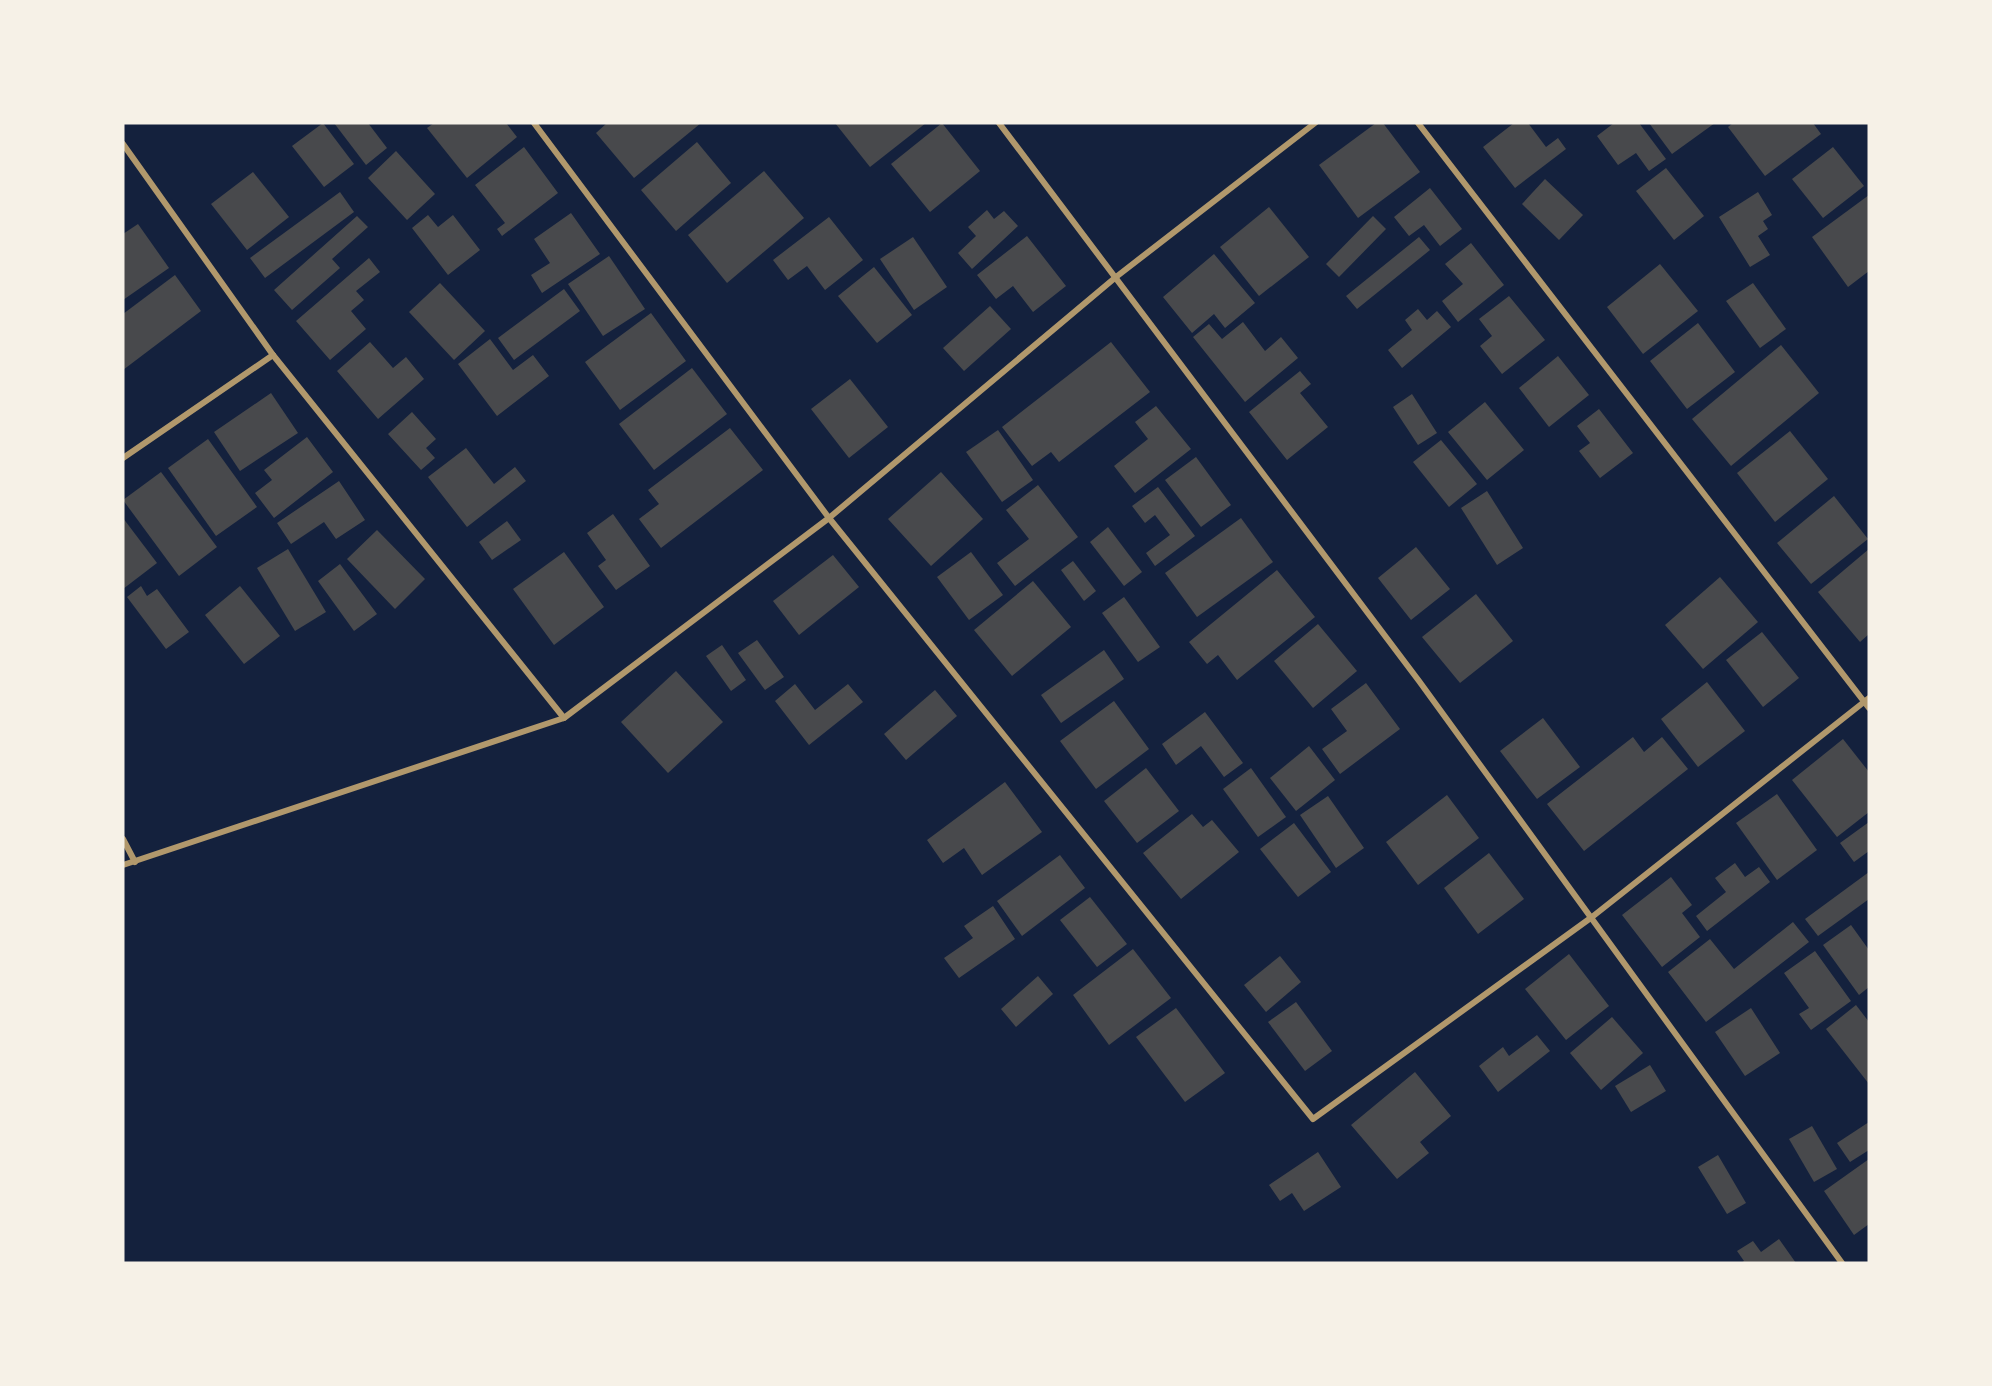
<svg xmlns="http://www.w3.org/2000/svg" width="1992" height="1386" viewBox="0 0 1992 1386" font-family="'Public Sans',sans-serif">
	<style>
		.building { fill: #48494c }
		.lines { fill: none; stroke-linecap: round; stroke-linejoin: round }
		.minor { stroke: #b1986c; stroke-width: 6 }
	</style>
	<rect width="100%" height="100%" fill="#14213d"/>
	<!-- building -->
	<g class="building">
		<path d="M323,123L354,164L324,187L292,146Z"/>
		<path d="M334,123H368L387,148L366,165Z"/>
		<path d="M434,123H506L517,137L467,178L427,128Z"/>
		<path d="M607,123H701L634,178L596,133Z"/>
		<path d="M835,123H926L870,167Z"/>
		<path d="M942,123L980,171L930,212L891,164Z"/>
		<path d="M1376,123H1383L1420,172L1358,218L1319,165Z"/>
		<path d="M1514,123H1528L1546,147L1558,138L1566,149L1515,188L1483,147Z"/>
		<path d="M1614,123H1639L1666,159L1649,171L1636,153L1618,165L1597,136Z"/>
		<path d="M1649,123H1715L1672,154Z"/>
		<path d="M1733,123H1813L1821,134L1765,176L1728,127Z"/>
		<path d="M697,142L731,183L676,231L641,190Z"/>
		<path d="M524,147L558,193L502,236L497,229L505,223L475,185Z"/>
		<path d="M1833,147L1864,186L1823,218L1792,179Z"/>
		<path d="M396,151L435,194L407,220L368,178Z"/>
		<path d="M1666,168L1704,216L1674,240L1636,191Z"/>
		<path d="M764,171L804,218L727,283L688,235Z"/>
		<path d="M253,172L289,217L247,250L211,204Z"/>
		<path d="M1545,179L1583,215L1559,240L1522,204Z"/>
		<path d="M1430,188L1462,229L1440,246L1424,225L1409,236L1394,217Z"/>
		<path d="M340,192L354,212L265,278L250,258Z"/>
		<path d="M1758,192L1772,215L1763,221L1768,229L1758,236L1770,255L1750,267L1719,217Z"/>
		<path d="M1869,195V271L1848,287L1812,237Z"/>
		<path d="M1269,207L1309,257L1259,296L1220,247Z"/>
		<path d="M987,210L994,219L1004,211L1018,226L972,269L958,253L976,236L968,227Z"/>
		<path d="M571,213L600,254L542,293L531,275L550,263L534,239Z"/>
		<path d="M428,215L438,227L453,215L480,250L448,275L412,228Z"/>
		<path d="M357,216L368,227L332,259L340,268L292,310L274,290Z"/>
		<path d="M1373,216L1386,229L1339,277L1326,264Z"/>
		<path d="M829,217L863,260L825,290L807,266L788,280L773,260Z"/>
		<path d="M138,224L169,268L123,300V234Z"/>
		<path d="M1027,236L1066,286L1033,312L1013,286L996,299L977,275Z"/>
		<path d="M913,237L947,287L914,310L880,259Z"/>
		<path d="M1419,237L1430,250L1357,309L1346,296Z"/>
		<path d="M1471,243L1504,285L1458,322L1442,301L1463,284L1445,264Z"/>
		<path d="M1214,254L1255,303L1225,328L1214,314L1192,333L1163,297Z"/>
		<path d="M609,256L645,309L603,336L568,284Z"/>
		<path d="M369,258L380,272L356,291L364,300L351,311L366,329L330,360L296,321Z"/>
		<path d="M1660,264L1698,311L1643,354L1607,307Z"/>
		<path d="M874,267L912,315L877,343L838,296Z"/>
		<path d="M175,275L201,311L123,370V314Z"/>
		<path d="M440,283L485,331L454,360L409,312Z"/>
		<path d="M1753,283L1786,329L1760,348L1726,301Z"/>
		<path d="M564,289L580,311L514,360L498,338Z"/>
		<path d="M1509,296L1545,340L1502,374L1480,346L1492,336L1479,319Z"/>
		<path d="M990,306L1011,329L964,371L943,348Z"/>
		<path d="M1418,309L1427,320L1437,311L1451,327L1402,368L1388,350L1412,330L1405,320Z"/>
		<path d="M651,313L686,361L620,410L585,362Z"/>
		<path d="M1243,322L1265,351L1281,337L1298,358L1245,402L1193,337L1209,324L1222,339Z"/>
		<path d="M1698,323L1735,372L1687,409L1650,361Z"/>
		<path d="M490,339L513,370L533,355L549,376L497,416L458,364Z"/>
		<path d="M370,342L393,368L406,357L424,379L378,419L337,371Z"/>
		<path d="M1111,342L1150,392L1059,462L1051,452L1032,466L1002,427Z"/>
		<path d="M1781,345L1819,393L1731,466L1692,419Z"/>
		<path d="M1558,356L1589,395L1549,427L1519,388Z"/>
		<path d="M692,368L727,414L654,470L619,424Z"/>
		<path d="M1300,371L1311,384L1300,393L1328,427L1287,460L1249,412Z"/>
		<path d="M850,379L888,427L849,458L811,409Z"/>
		<path d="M271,393L298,433L240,471L214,432Z"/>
		<path d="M1412,394L1437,433L1418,445L1393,407Z"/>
		<path d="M1485,402L1524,450L1487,480L1448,432Z"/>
		<path d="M1156,406L1191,449L1135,493L1114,466L1148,439L1135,422Z"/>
		<path d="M1599,409L1633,453L1600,478L1579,451L1590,443L1577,426Z"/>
		<path d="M412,412L436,439L426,448L435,458L421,470L388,434Z"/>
		<path d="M730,428L763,470L661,548L639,519L659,504L648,490Z"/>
		<path d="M998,430L1033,480L1002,502L966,452Z"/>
		<path d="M1790,431L1828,479L1775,522L1737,473Z"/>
		<path d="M307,437L333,472L274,518L255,493L272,480L264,470Z"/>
		<path d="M208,439L257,507L216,536L168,468Z"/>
		<path d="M1441,440L1477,484L1449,507L1413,462Z"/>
		<path d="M466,448L494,484L515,467L526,481L467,527L428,477Z"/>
		<path d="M1196,457L1231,505L1201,527L1165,480Z"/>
		<path d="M161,472L217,547L179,576L123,500Z"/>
		<path d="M941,472L983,519L931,566L888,519Z"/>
		<path d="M339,481L365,520L336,539L324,522L291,544L277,523Z"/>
		<path d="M1038,485L1078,537L1015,586L997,563L1029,539L1006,510Z"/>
		<path d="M1158,487L1195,536L1155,566L1146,553L1170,535L1155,515L1145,523L1132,506Z"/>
		<path d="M1487,491L1523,548L1497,565L1461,508Z"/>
		<path d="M1834,496L1868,539L1811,584L1777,543Z"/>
		<path d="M613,514L650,566L616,590L598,566L606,560L587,533Z"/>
		<path d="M123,518L157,563L123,589Z"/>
		<path d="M1241,518L1273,562L1197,617L1165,573Z"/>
		<path d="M507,521L521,540L492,560L479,542Z"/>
		<path d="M1108,527L1142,572L1124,586L1090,542Z"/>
		<path d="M377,530L425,579L395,609L347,559Z"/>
		<path d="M1416,547L1450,589L1411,620L1378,578Z"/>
		<path d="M288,549L326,612L295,631L257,568Z"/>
		<path d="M1869,549V634L1860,642L1818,592Z"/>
		<path d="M564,552L604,607L554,645L513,589Z"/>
		<path d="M971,552L1003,595L969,620L937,577Z"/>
		<path d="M833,555L859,587L799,635L773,601Z"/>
		<path d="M1073,561L1096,591L1084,601L1061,570Z"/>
		<path d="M340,564L377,614L354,631L318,581Z"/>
		<path d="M1277,570L1315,617L1237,680L1218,655L1207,664L1189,642Z"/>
		<path d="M1720,577L1758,622L1703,669L1665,625Z"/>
		<path d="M1033,581L1071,627L1012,676L974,630Z"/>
		<path d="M141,586L147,596L157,589L189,632L166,649L127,597Z"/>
		<path d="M240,586L280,636L244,664L205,615Z"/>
		<path d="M1476,594L1513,641L1460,683L1422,637Z"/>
		<path d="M1124,597L1160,647L1138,662L1102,613Z"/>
		<path d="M1318,624L1357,671L1313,708L1274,661Z"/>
		<path d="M1762,632L1799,678L1763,707L1726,660Z"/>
		<path d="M757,640L784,677L765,690L738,653Z"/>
		<path d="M722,645L746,680L731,691L706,656Z"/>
		<path d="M1104,650L1124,679L1061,723L1041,695Z"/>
		<path d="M676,671L723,722L668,773L621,722Z"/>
		<path d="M1707,682L1745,731L1698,767L1661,719Z"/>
		<path d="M1366,683L1400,729L1340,774L1322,749L1347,731L1331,709Z"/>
		<path d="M795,684L815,710L848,684L863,702L809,745L775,701Z"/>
		<path d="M935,690L957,716L906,760L884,734Z"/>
		<path d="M1114,701L1149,749L1096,789L1060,741Z"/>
		<path d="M1205,712L1243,763L1224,777L1201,746L1176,765L1162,744Z"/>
		<path d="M1543,718L1580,767L1537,799L1500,751Z"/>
		<path d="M1633,737L1644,752L1662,737L1688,769L1584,851L1547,804Z"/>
		<path d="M1843,739L1869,772V812L1837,837L1792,780Z"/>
		<path d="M1309,746L1335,780L1296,811L1270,778Z"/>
		<path d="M1146,768L1179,811L1137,843L1104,801Z"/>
		<path d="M1251,768L1286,817L1258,837L1223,789Z"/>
		<path d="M1005,782L1042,832L982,875L964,848L943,863L927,840Z"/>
		<path d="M1777,794L1817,850L1777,880L1736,823Z"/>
		<path d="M1447,795L1479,838L1418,885L1386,842Z"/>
		<path d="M1328,796L1364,848L1336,868L1300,815Z"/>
		<path d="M1192,814L1203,827L1212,820L1239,852L1181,899L1143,853Z"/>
		<path d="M1869,822V851L1854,862L1840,843Z"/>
		<path d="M1294,823L1331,872L1298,897L1260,849Z"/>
		<path d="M1489,853L1524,899L1478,934L1444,888Z"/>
		<path d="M1060,855L1085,888L1022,936L997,901Z"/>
		<path d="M1735,863L1745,877L1759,867L1770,882L1707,931L1696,916L1726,892L1715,878Z"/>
		<path d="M1869,872V899L1818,936L1805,919Z"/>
		<path d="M1671,877L1692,905L1682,913L1700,937L1662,967L1622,915Z"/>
		<path d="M1090,897L1127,944L1097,967L1060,920Z"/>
		<path d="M993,906L1015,939L959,978L944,958L973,938L964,926Z"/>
		<path d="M1793,922L1809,942L1706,1022L1668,972L1710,939L1734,969Z"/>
		<path d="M1851,925L1869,950V987L1859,995L1823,945Z"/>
		<path d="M1133,949L1171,998L1109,1045L1073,995Z"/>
		<path d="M1815,951L1851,1001L1811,1030L1799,1014L1809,1008L1784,973Z"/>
		<path d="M1569,954L1609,1006L1566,1040L1525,989Z"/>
		<path d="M1280,956L1301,982L1266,1012L1244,985Z"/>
		<path d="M1038,976L1053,994L1016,1027L1001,1009Z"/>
		<path d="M1296,1002L1332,1051L1305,1071L1268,1022Z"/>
		<path d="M1856,1005L1869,1022V1084L1826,1029Z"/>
		<path d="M1176,1008L1225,1073L1185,1102L1136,1037Z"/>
		<path d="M1751,1008L1780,1053L1745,1076L1715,1032Z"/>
		<path d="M1612,1017L1643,1053L1601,1090L1570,1053Z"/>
		<path d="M1537,1035L1550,1051L1498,1092L1479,1066L1503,1047L1509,1056Z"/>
		<path d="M1650,1065L1666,1091L1631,1112L1615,1086Z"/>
		<path d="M1415,1072L1451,1116L1420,1142L1429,1153L1397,1179L1351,1125Z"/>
		<path d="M1869,1122V1150L1850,1162L1837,1143Z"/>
		<path d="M1812,1126L1837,1169L1814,1182L1789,1139Z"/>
		<path d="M1318,1152L1341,1187L1304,1211L1292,1193L1280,1201L1269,1185Z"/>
		<path d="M1718,1155L1746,1203L1727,1214L1698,1167Z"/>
		<path d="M1869,1159V1224L1854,1235L1824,1191Z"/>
		<path d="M1779,1239L1796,1263H1741L1744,1261L1737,1251L1753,1241L1761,1252Z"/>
	</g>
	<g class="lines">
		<!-- minor -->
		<g class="minor">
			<path d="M534,123L829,518L1313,1119L1592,917L1869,698"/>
			<path d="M999,123L1419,681L1842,1263"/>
			<path d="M1418,123L1869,708"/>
			<path d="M123,144L273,355L564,718"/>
			<path d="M123,458L273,355"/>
			<path d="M123,839L135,862"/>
			<path d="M123,865L564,718L829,518L1116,277L1315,123"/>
		</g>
	</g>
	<!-- border -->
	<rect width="1992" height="1386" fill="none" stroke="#f6f1e7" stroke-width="249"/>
</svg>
